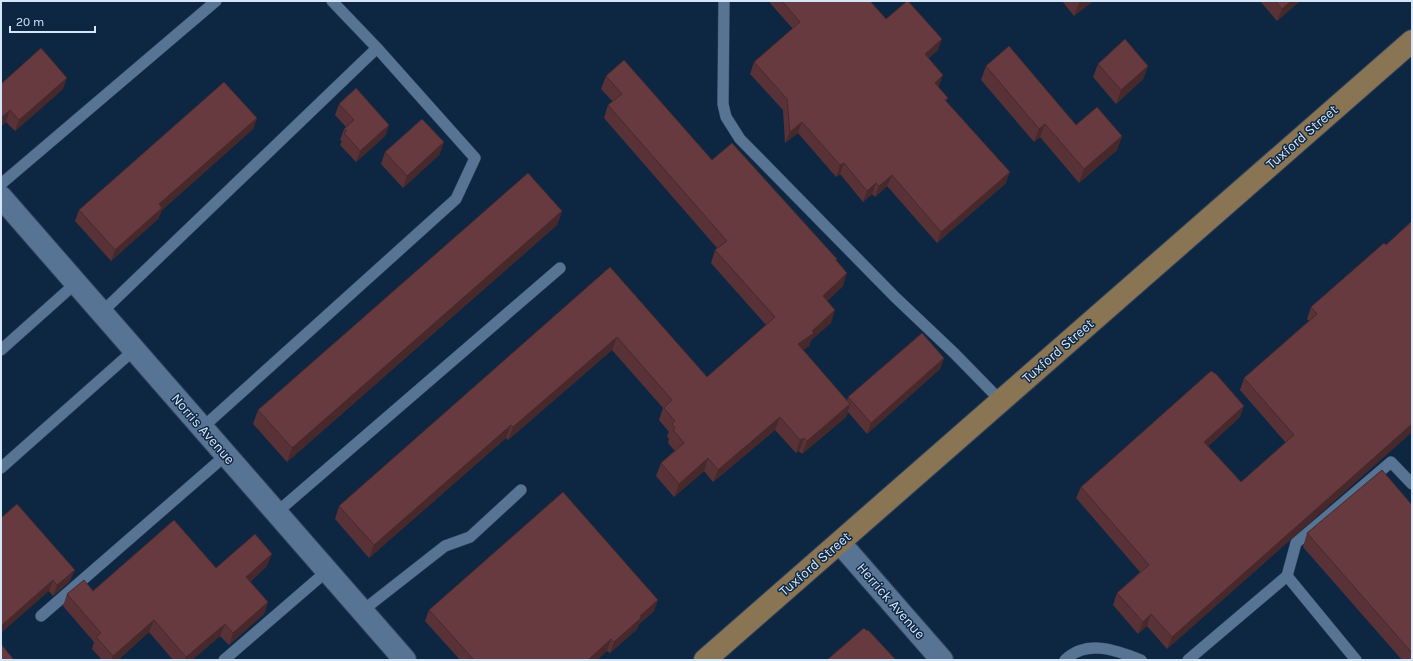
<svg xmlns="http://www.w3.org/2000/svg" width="1413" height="661" viewBox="0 0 1413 661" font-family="Karla,sans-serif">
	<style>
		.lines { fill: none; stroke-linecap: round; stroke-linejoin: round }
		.service-casing { stroke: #33435b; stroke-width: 12 }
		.minor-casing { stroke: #33435b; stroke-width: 24 }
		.primary-casing { stroke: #33435b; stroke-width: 24 }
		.service { stroke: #587495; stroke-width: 11 }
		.minor { stroke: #587495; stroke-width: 22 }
		.primary { stroke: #897554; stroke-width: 22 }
		.wall { fill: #583236 }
		.shaded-wall { fill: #47292c }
		.building { fill: #663a3f; stroke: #47292c }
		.labels { text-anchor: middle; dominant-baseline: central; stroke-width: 3; stroke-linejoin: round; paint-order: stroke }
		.street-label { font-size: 14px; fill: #d6e6f9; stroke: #0d2743 }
	</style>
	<rect width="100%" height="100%" fill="#0d2743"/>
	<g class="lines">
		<defs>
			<g id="service">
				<path d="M724,1L723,104L726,117L740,139L895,297L954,353L1001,401"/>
				<path d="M1,184L216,1"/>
				<path d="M102,312L377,48"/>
				<path d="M1,350L76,283"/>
				<path d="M202,428L456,199L475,158L377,48L332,1"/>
				<path d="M1,468L134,350"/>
				<path d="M276,513L560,268"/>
				<path d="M1287,576L1356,660"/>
				<path d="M362,611L445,546L470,537L521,490"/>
				<path d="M41,616L226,455"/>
				<path d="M224,660L327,571"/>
				<path d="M1065,660C1087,639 1116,650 1141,660"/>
				<path d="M1188,660L1287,576L1296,543L1391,462L1412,484"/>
			</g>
			<g id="minor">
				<path d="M1,197L405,660"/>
				<path d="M840,543L942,660"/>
			</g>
			<path id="primary" d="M705,660L1412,41"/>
		</defs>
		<!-- service casing -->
		<use href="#service" class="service-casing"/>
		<!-- minor casing -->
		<use href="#minor" class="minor-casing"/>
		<!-- primary casing -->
		<use href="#primary" class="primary-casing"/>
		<!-- service -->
		<use href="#service" class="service"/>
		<!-- minor -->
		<use href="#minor" class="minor"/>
		<!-- primary -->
		<use href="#primary" class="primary"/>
	</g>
	<!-- wall -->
	<g class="wall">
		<path d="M771,1H870L886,19L938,50L928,58L939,86L938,87L948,98L946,101L1006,183L937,243L887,186L875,197L872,194L863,202L840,174L836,177L798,133L785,143L783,110L750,74L754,62L793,29L770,3Z"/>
		<path d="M1062,1H1093L1074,16Z"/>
		<path d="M1260,1H1300L1277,21Z"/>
		<path d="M1098,64L1148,66L1143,79L1116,104L1093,77Z"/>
		<path d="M986,66L1076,125L1122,136L1117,150L1079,183L1040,137L1034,142L981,80Z"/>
		<path d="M606,76L712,160L836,261L843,286L827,301L831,323L811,340L809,346L803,350L847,401L848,397L944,358L940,369L867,434L848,412L846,417L802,454L799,451L796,453L775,430L713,482L704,471L674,497L656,476L661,463L675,451L668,443L669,439L667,436L669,432L659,420L663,408L612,350L508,440L506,438L369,558L335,519L339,506L610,267L707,377L766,325L711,263L715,250L717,248L604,118L608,105L613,102L601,89Z"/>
		<path d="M1,84L63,89L15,131L6,122L1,126Z"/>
		<path d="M339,104L389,125L385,136L356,162L340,145L342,141L340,140L344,129L346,127L335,115Z"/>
		<path d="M257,118L253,129L162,210L158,219L111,261L75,221L79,210Z"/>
		<path d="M385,152L440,154L403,188L381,164Z"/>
		<path d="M562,211L557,225L287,462L253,424L258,410Z"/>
		<path d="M1384,243L1412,432L1167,649L1147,626L1138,634L1113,605L1117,593L1140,572L1076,498L1081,487L1240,417L1208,446L1241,482L1286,443L1240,390L1244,378L1309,321L1307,319L1311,307Z"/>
		<path d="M1412,505V660H1402L1303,547L1307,533Z"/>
		<path d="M1,518L70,581L53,596L49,591Z"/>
		<path d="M267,566L250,582L268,602L264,614L229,645L220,636L192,660H173L149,632L118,660H102L92,649L94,642L63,606L67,594Z"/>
		<path d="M429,610L654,611L639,624L637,629L610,653L607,651L597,660H460L425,621Z"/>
	</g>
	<!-- shaded-wall -->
	<g class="shaded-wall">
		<path d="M1081,1H1093L1074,16L1079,3Z"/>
		<path d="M1291,1H1300L1277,21L1282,9Z"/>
		<path d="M942,39L938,50L921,65L925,54Z"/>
		<path d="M1148,66L1143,79L1116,104L1121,90Z"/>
		<path d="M943,75L939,86L931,94L935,83Z"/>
		<path d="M67,78L63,89L15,131L19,120Z"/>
		<path d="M10,110L6,122L1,126V120L2,117Z"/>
		<path d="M257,118L253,129L162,210L158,219L111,261L115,250L159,204Z"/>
		<path d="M802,122L798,133L785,143L790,132Z"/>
		<path d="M1045,124L1040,137L1034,142L1039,129Z"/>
		<path d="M389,125L385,136L356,162L360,151Z"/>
		<path d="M1122,136L1117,150L1079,183L1084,169Z"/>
		<path d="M444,142L440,154L403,188L407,176Z"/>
		<path d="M844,163L840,174L836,177L840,165Z"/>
		<path d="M1010,172L1006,183L937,243L941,232Z"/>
		<path d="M892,175L887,186L875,197L879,186Z"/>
		<path d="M876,183L872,194L863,202L867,191Z"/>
		<path d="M562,211L557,225L287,462L292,448Z"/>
		<path d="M847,273L843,286L819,309L823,296Z"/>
		<path d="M835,310L831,323L811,340L809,346L793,357L798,344Z"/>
		<path d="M617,337L612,350L508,440L513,427Z"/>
		<path d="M944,358L940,369L867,434L871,423Z"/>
		<path d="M850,404L846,417L802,454L807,441Z"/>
		<path d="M1244,406L1240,417L1200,454L1204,442Z"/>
		<path d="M780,417L775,430L713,482L718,470Z"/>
		<path d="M1412,424V432L1167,649L1172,637Z"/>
		<path d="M511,425L506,438L369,558L374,545Z"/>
		<path d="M804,438L799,451L796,453L800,440Z"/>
		<path d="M708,458L704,471L674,497L679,484Z"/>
		<path d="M272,554L267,566L242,589L246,577Z"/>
		<path d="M75,570L70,581L53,596L57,585Z"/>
		<path d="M53,580L49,591L1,633V626Z"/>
		<path d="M658,600L654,611L639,624L637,629L610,653L614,642L640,616Z"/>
		<path d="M268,602L264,614L229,645L233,633Z"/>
		<path d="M1151,614L1147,626L1138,634L1143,622Z"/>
		<path d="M154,620L149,632L118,660H111L113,656Z"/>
		<path d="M225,624L220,636L192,660H185L186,657Z"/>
		<path d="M611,639L607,651L597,660H588Z"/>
	</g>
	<!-- building -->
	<g class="building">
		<path d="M782,1H870L886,19L907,1H908L942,39L925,54L943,75L935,83L948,98L945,100L1010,172L941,232L892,175L879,186L876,183L867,191L844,163L840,165L802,122L790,132L787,99L754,62L800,22Z"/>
		<path d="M1275,1H1291L1282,9Z"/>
		<path d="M1125,39L1148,66L1121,90L1098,64Z"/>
		<path d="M1009,46L1076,125L1097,107L1122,136L1084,169L1045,124L1039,129L986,66Z"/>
		<path d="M41,48L67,78L19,120L10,110L2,117L1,116V84Z"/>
		<path d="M624,60L712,160L732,143L837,259L836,260L847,273L823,296L835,310L812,331L814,333L798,344L850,404L807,441L804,438L800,440L780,417L718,470L708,458L679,484L661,463L684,443L673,430L675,428L672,424L675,421L664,408L672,400L617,337L513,427L511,425L374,545L339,506L610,267L707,377L775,317L715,250L727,241L608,105L622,94L606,76Z"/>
		<path d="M224,82L257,118L159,204L162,208L115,250L79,210Z"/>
		<path d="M356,88L389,125L360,151L344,133L347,131L344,129L354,120L339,104Z"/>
		<path d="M422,119L444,142L407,176L385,152Z"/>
		<path d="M528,173L562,211L292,448L258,410Z"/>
		<path d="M1412,221V424L1172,637L1151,614L1143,622L1117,593L1149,565L1081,487L1211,371L1216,374L1244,406L1204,442L1241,482L1294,435L1244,378L1317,314L1311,307L1384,243L1386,245Z"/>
		<path d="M922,333L944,358L871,423L848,397Z"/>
		<path d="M1382,470L1412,505V653L1307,533Z"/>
		<path d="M563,492L658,600L640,616L641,618L614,642L611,639L588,660H474L429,610Z"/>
		<path d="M17,504L75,570L57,585L53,580L1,626V518Z"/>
		<path d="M174,520L216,568L255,534L272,554L246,577L268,602L233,633L225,624L186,657L154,620L113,656L96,637L101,633L67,594L84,580L93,591Z"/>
		<path d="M864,628L867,631L868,630L896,660H827Z"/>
		<path d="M1,644L14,660H1Z"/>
	</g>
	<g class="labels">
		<!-- street labels -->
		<g class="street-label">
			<text transform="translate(1302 137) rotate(-41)">Tuxford Street</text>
			<text transform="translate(1058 351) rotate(-41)">Tuxford Street</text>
			<text transform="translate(203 429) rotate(49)">Norris Avenue</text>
			<text transform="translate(815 564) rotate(-41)">Tuxford Street</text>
			<text transform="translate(891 601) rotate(49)">Herrick Avenue</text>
		</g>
	</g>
	<!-- border -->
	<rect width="1413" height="661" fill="none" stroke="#d6e6f9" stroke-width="4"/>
	<!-- scale -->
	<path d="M10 26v6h85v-6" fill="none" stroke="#d6e6f9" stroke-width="2"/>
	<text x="16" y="26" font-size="12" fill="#d6e6f9" stroke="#0d2743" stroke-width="3" paint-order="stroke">20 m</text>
</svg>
